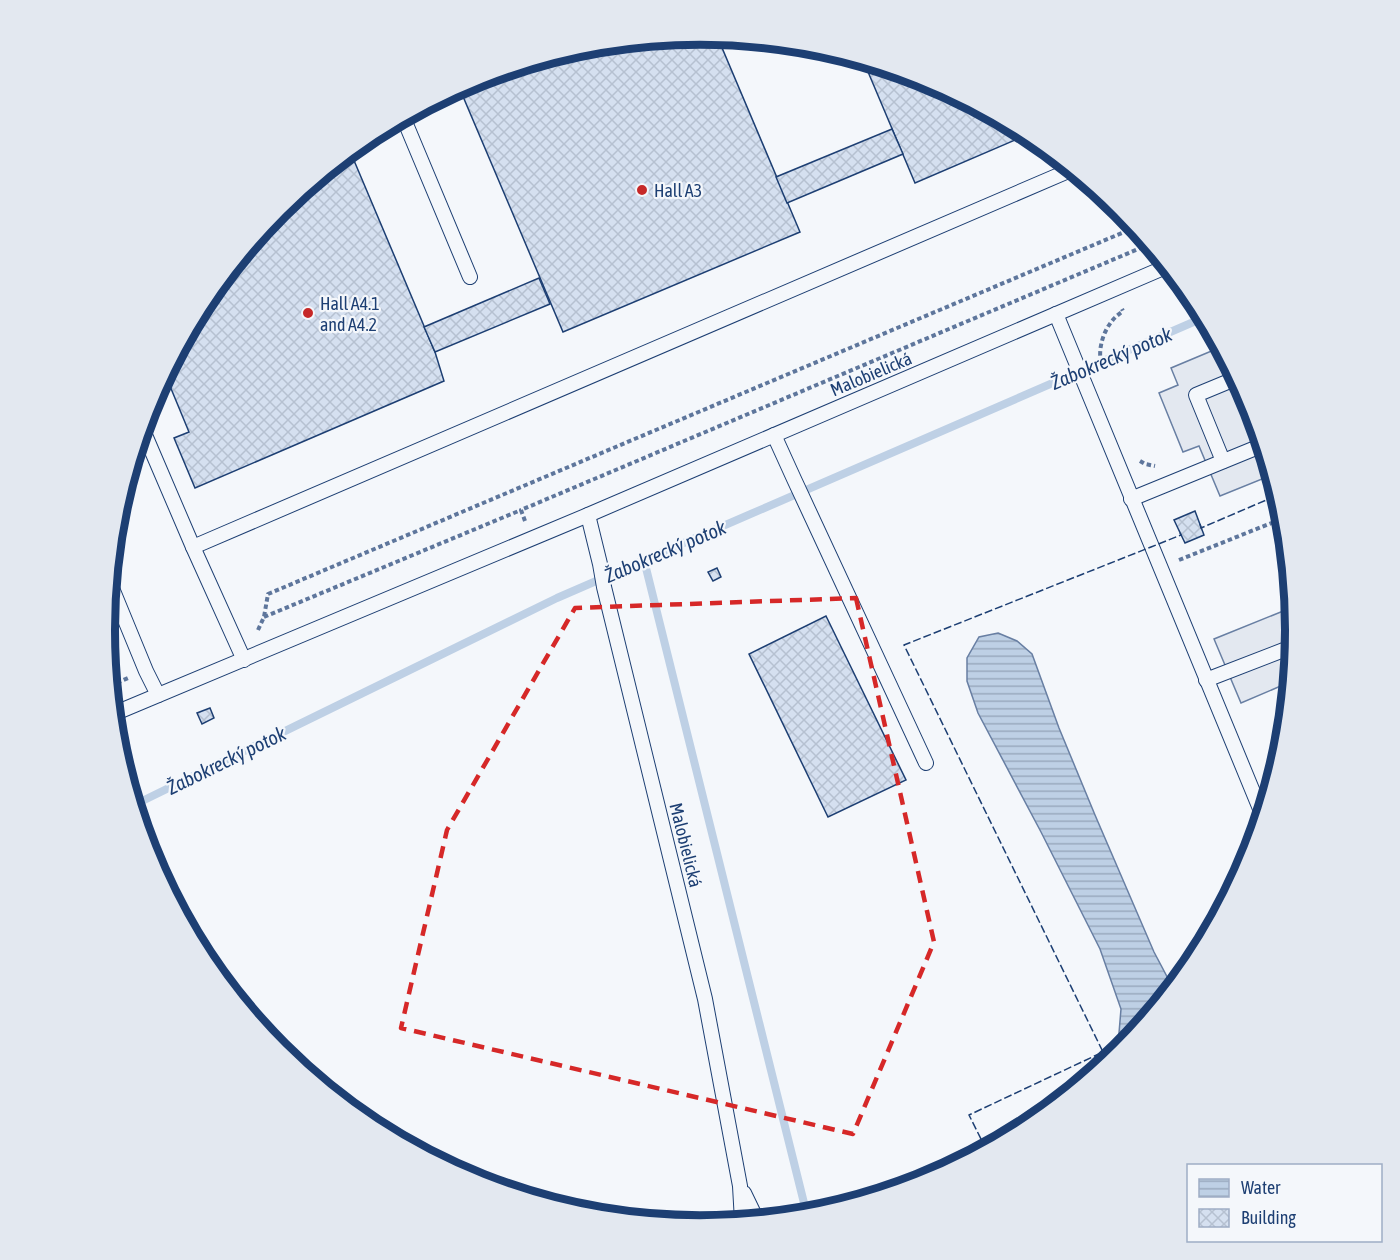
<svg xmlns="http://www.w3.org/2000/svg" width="1400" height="1260" viewBox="0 0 1400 1260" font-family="'Asap Condensed',sans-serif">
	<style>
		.parking { fill: #e3e8f0; stroke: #687fa3; stroke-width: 1.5 }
		.water { fill: url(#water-rules); stroke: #687fa3; stroke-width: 1.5 }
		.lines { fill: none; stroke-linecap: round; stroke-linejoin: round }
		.stream { stroke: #bed0e5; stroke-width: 8 }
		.building { fill: url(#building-cross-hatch); stroke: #1d3f73; stroke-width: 1.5 }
		.lane-casing { stroke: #1d3f73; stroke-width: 16 }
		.path { stroke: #5e769c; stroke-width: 4; stroke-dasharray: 4.5 3; stroke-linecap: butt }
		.lane { stroke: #f4f7fb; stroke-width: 14 }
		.fence { stroke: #1d3f73; stroke-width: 1.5; stroke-dasharray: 8 3; stroke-linecap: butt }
		.marked { fill: none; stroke: #d62828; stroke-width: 4.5; stroke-dasharray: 12 8; stroke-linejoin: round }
		.poi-dot { fill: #c62828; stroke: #f4f7fb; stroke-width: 2 }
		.labels { text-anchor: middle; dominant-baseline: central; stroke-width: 4.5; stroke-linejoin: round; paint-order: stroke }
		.poi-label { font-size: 18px; fill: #1d3f73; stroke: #f4f7fb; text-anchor: start }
		.street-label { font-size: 18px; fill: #1d3f73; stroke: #f4f7fb }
		.water-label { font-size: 20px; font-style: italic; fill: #1d3f73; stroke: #f4f7fb }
		.rim { fill: none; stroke: #1d3f73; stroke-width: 8 }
	</style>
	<defs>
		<pattern id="water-rules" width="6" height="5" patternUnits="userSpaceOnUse" patternTransform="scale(1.5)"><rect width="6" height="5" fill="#bed0e5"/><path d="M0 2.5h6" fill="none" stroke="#9aaabe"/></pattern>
		<pattern id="building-cross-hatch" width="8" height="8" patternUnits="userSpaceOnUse" patternTransform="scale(1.5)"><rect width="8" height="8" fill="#d5e0f0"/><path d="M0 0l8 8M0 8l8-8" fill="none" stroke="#b6c1d1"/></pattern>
	</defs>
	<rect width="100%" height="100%" fill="#f4f7fb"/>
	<!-- parking -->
	<g class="parking">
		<path d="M1221,347L1250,402L1272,475L1220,496L1199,446L1183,452L1159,393L1178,385L1171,368Z"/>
		<path d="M1293,607L1295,630L1290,682L1241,703L1214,639Z"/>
	</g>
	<!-- water -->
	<path class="water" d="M998,633L1017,641L1032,654L1059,728L1095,815L1154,952L1173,988L1121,1051L1112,1059L1118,1045L1121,1009L1100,949L1041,832L978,713L967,681V658L979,637Z"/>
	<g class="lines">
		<!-- stream -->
		<g class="stream">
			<path d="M644,560L807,1215"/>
			<path d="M134,805L557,598L1205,317"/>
		</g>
	</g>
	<!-- building -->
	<g class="building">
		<path d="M700,34L717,36L800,232L563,332L459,87L472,80L584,46Z"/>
		<path d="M863,60L928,80L1029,134L915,183Z"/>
		<path d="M892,129L903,154L787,203L776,177Z"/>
		<path d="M350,151L435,352L444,381L195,488L174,438L189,432L165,374L205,299L279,209Z"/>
		<path d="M539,278L550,304L435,352L424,327Z"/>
		<path d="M1195,511L1204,535L1185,543L1174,520Z"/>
		<path d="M717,568L721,577L713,581L708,572Z"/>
		<path d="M826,616L906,780L828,817L749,654Z"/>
		<path d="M210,708L214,718L202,724L197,713Z"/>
	</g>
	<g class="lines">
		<defs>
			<g id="lane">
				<path d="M403,117L470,277"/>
				<path d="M1056,314L1263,816"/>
				<path d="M142,428L193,547L244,660"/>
				<path d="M774,435L794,479L926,763"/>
				<path d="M1223,461L1196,395L1237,378"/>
				<path d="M1131,499L1263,445"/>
				<path d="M588,515L600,564L604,587L705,999L740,1186L742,1221"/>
				<path d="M193,547L1073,169"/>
				<path d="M109,581L146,671L158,695"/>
				<path d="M1206,680L1294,646"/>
				<path d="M113,714L588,515L1168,266"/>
				<path d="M744,1193L757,1220"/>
			</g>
		</defs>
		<!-- lane casing -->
		<use href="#lane" class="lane-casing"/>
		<!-- path -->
		<g class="path">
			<path d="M1101,363C1098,349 1103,332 1112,321C1115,317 1119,314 1123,311L1122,309"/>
			<path d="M1140,461L1145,464L1155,466"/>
			<path d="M525,521L521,510L1150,244"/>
			<path d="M1179,560L1284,518"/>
			<path d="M264,617L521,510"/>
			<path d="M258,630L264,617L268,594L1136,227"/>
			<path d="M110,686L128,678"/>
		</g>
		<!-- lane -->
		<use href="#lane" class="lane"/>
		<!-- fence -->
		<g class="fence">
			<path d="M1200,524L1201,528L1278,495"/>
			<path d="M986,1149L969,1115L1103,1052L904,645L1151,547L1181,535L1180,533"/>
		</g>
	</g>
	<!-- marked area -->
	<path class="marked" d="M856,598L934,942L853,1134L401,1028L447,830L575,608Z"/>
	<!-- markers -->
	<g class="poi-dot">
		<circle cx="642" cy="190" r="6"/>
		<circle cx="308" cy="313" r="6"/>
	</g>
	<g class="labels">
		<!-- poi labels -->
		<g class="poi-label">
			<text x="654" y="190">Hall A3</text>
			<text x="320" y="303">Hall A4.1<tspan x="320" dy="21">and A4.2</tspan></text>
		</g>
		<!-- street labels -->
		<g class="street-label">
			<text transform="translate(871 374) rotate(-23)">Malobielická</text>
			<text transform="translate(686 845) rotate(76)">Malobielická</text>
		</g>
		<!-- water labels -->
		<g class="water-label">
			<text transform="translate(1111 358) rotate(-23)">Žabokrecký potok</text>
			<text transform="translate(665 551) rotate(-23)">Žabokrecký potok</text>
			<text transform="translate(226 760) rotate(-26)">Žabokrecký potok</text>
		</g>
	</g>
	<!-- crop -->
	<path d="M0 0H1400V1260H0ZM115 630a585 585 0 1 1 1170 0a585 585 0 1 1-1170 0Z" fill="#e3e8f0" fill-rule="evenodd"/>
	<path class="rim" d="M115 630a585 585 0 1 1 1170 0a585 585 0 1 1-1170 0Z"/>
	<!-- legend -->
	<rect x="1187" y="1164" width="195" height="78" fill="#f4f7fb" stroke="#9eadc5" stroke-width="1.5"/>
	<rect x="1199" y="1179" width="30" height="18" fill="url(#water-rules)" stroke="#9eadc5" stroke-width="1.5"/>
	<text x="1241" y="1194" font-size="18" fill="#1d3f73">Water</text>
	<rect x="1199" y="1209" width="30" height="18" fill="url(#building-cross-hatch)" stroke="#9eadc5" stroke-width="1.5"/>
	<text x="1241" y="1224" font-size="18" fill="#1d3f73">Building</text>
</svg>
